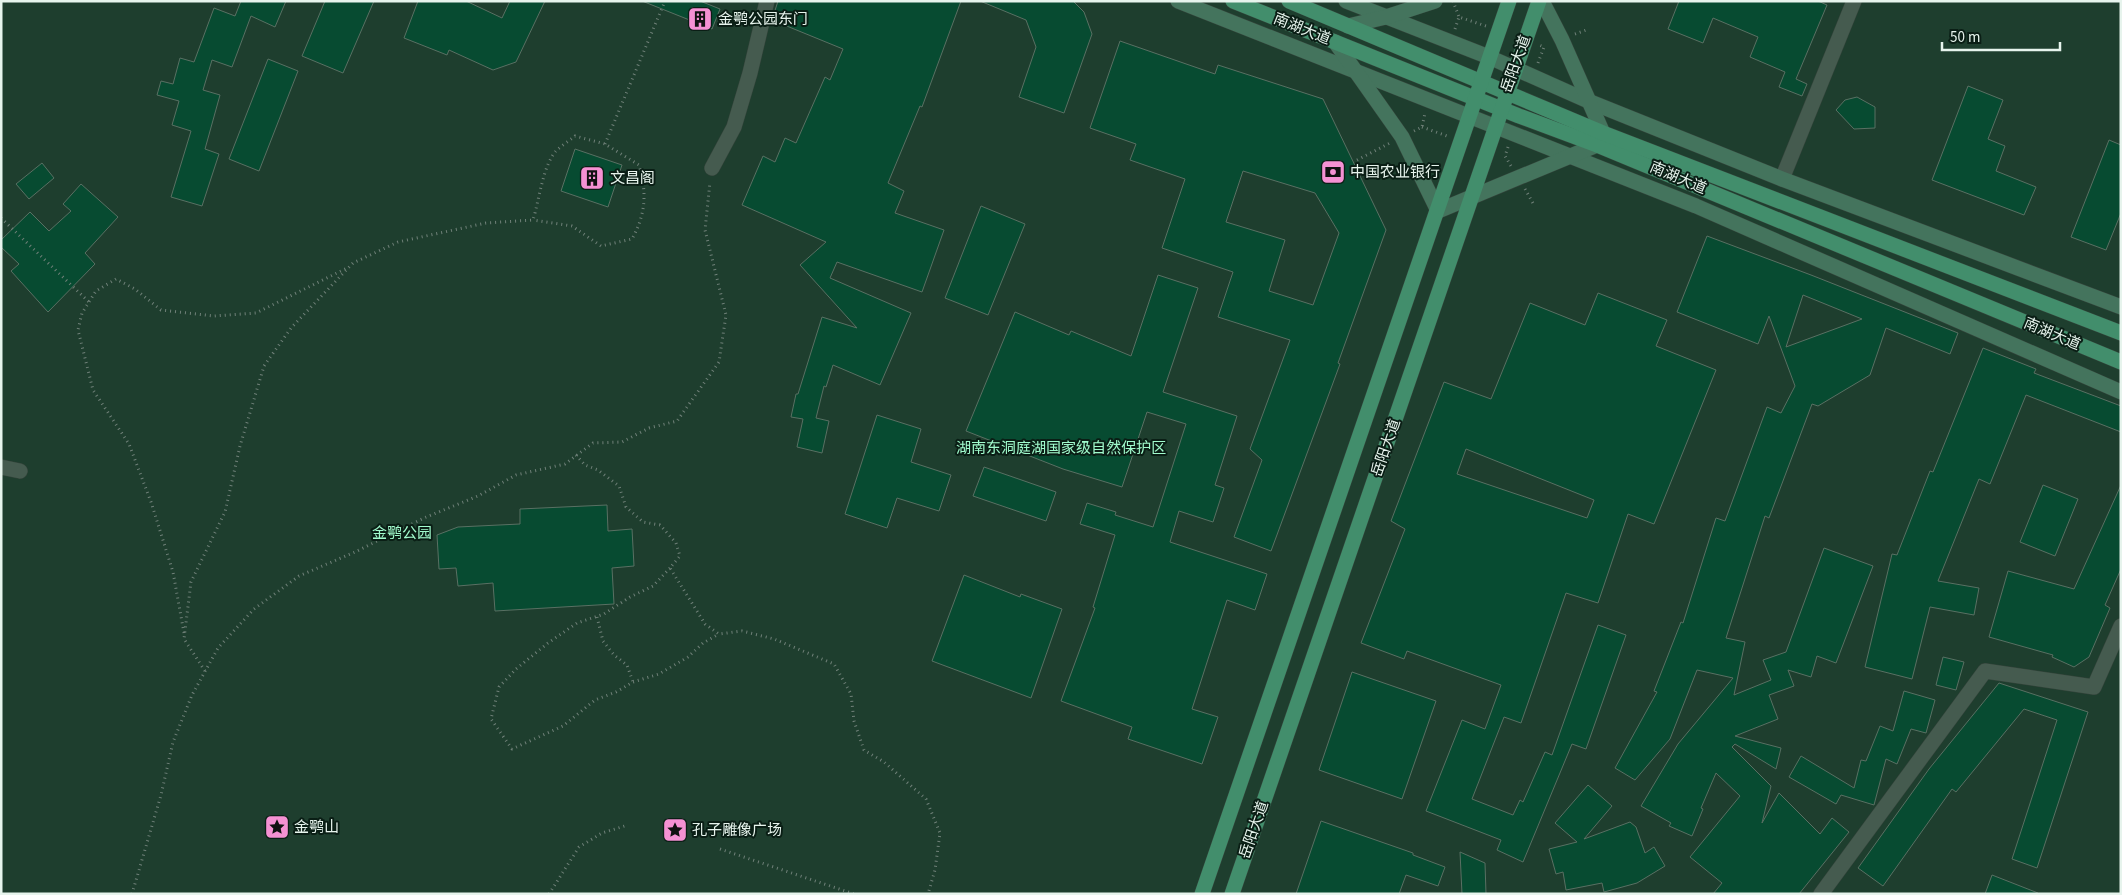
<svg xmlns="http://www.w3.org/2000/svg" width="2122" height="895" viewBox="0 0 2122 895" font-family="'Source Sans 3','Noto Sans SC',sans-serif">
	<style>
		.green { fill: #1e3e2e }
		.building { fill: #074b31; stroke: #597063; fill-rule: evenodd }
		.lines { fill: none; stroke-linecap: round; stroke-linejoin: round }
		.minor-casing { stroke: #33433a; stroke-width: 16 }
		.secondary-casing { stroke: #33433a; stroke-width: 16 }
		.primary-casing { stroke: #33433a; stroke-width: 16 }
		.path { stroke: #708179; stroke-width: 3; stroke-dasharray: 1 4; stroke-linecap: butt }
		.minor { stroke: #455b4f; stroke-width: 15 }
		.secondary { stroke: #44745d; stroke-width: 15 }
		.primary { stroke: #428e6c; stroke-width: 15 }
		.labels { text-anchor: middle; dominant-baseline: central; stroke-width: 4; stroke-linejoin: round; paint-order: stroke }
		.poi-label { font-size: 15px; fill: #e7f4ed; stroke: #0a1e15; text-anchor: start }
		.street-label { font-size: 15px; fill: #e7f4ed; stroke: #0a1e15 }
		.park-label { font-size: 15px; fill: #a1fbcd; stroke: #0a1e15 }
	</style>
	<rect width="100%" height="100%" fill="#13281e"/>
	<!-- green -->
	<rect class="green" x="1" y="1" width="2120" height="893"/>
	<!-- building -->
	<g class="building">
		<path d="M241,1H286L275,27L251,16L232,67L212,60L203,90L220,95L205,149L219,154L202,206L171,197L191,131L172,125L179,101L157,95L161,81L173,84L180,58L194,62L214,8L235,16Z"/>
		<path d="M325,1H374L343,73L302,56Z"/>
		<path d="M418,1H466L502,18L510,1H545L516,62L493,70L449,50L447,55L404,38Z"/>
		<path d="M642,1H700L720,9L712,29Z"/>
		<path d="M778,1H961L922,107L920,106L888,183L904,191L895,213L944,230L922,292L837,262L830,278L911,313L880,385L833,365L826,387L824,386L816,418L829,421L822,453L797,447L803,419L791,417L796,394H798L822,317L857,328L800,265L826,242L742,205L763,156L775,162L785,138L796,143L825,77L830,80L843,49L772,20Z"/>
		<path d="M980,1H1073L1084,12L1092,34L1064,113L1019,97L1036,47L1026,20Z"/>
		<path d="M1679,1H1818L1827,5L1796,79L1807,84L1802,96L1779,87L1785,72L1750,57L1758,37L1713,18L1703,43L1668,29Z"/>
		<path d="M1120,41L1215,74L1218,65L1323,99L1386,230L1338,363L1340,364L1271,551L1234,537L1262,460L1250,449L1290,340L1218,317L1233,272L1162,248L1185,179L1130,160L1136,144L1090,128ZM1243,171L1315,193L1339,233L1313,305L1269,291L1285,240L1226,222Z"/>
		<path d="M268,59L298,71L259,171L229,159Z"/>
		<path d="M1968,86L2003,100L1988,139L2005,146L1996,171L2036,187L2024,215L1932,180Z"/>
		<path d="M1857,97L1875,107V128L1854,129L1836,110L1845,100Z"/>
		<path d="M2109,140L2121,145V213L2106,250L2071,237Z"/>
		<path d="M575,149L622,165L608,207L561,191Z"/>
		<path d="M42,163L54,178L29,199L16,184Z"/>
		<path d="M81,184L118,217L85,253L95,264L48,312L11,271L19,264L1,247V240L30,212L49,231L71,211L63,204Z"/>
		<path d="M981,206L1025,224L988,315L945,298Z"/>
		<path d="M1707,236L1811,275L1958,333L1950,354L1886,328L1870,375L1818,406L1812,404L1769,518L1765,516L1726,638L1745,642L1734,695L1771,680L1763,660L1786,652L1824,548L1873,566L1836,663L1817,656L1811,677L1788,670L1794,686L1769,695L1778,719L1735,736L1781,748L1776,769L1735,744L1732,747L1771,786L1762,823L1779,793L1820,834L1832,818L1849,832L1799,894H1713L1722,883L1690,857L1740,796L1716,773L1701,808L1703,809L1692,836L1669,826L1671,823L1641,806L1678,744L1733,678L1697,670L1670,739L1635,780L1615,768L1657,692L1654,691L1681,622L1683,623L1716,518L1725,521L1767,407L1781,413L1795,386L1769,316L1758,344L1677,312ZM1803,295L1862,319L1786,347Z"/>
		<path d="M1158,275L1198,288L1163,392L1237,416L1215,485L1224,488L1213,522L1179,511L1170,542L1267,574L1255,610L1227,600L1192,709L1218,717L1202,764L1128,739L1132,727L1061,701L1095,608L1093,607L1115,535L1080,524L1087,503L1116,512L1115,515L1153,527L1186,424L1147,412L1122,487L1063,469L966,431L1015,312L1069,335L1071,331L1131,356Z"/>
		<path d="M1598,293L1667,320L1656,346L1716,370L1654,524L1628,514L1598,603L1566,593L1521,723L1504,717L1472,799L1513,815L1520,800L1523,802L1545,752L1552,755L1598,625L1626,635L1586,749L1572,744L1523,862L1497,850L1501,840L1426,811L1462,720L1485,729L1501,685L1407,651L1404,659L1361,643L1405,529L1391,521L1444,382L1491,399L1530,303L1585,325ZM1466,449L1594,500L1587,518L1457,474Z"/>
		<path d="M1983,348L2036,369L2034,373L2121,406V432L2026,395L1990,484L1979,479L1938,581L1979,588L1974,615L1930,607L1912,679L1865,667L1892,554L1897,555L1930,471L1933,472Z"/>
		<path d="M877,415L921,429L911,462L951,475L939,511L897,498L887,528L845,514Z"/>
		<path d="M984,467L1056,492L1046,521L973,496Z"/>
		<path d="M2043,485L2078,499L2055,556L2020,542Z"/>
		<path d="M2121,485V569L2105,605L2110,608L2089,657L2074,667L2052,657L2053,655L1989,637L2008,571L2074,589Z"/>
		<path d="M607,505L608,531L632,529L634,566L612,568L614,604L495,611L493,583L458,586L456,568L439,569L437,535L458,527L520,524V509Z"/>
		<path d="M964,575L1020,597L1021,594L1062,609L1031,698L932,661Z"/>
		<path d="M1943,657L1964,662L1956,690L1936,685Z"/>
		<path d="M1352,672L1436,701L1402,799L1319,770Z"/>
		<path d="M1999,683L2088,712L2037,868L2012,859L2057,720L2024,709L1956,792L1952,789L1883,886L1858,868L1929,769Z"/>
		<path d="M1904,691L1935,700L1926,733L1911,729L1897,764L1886,759L1874,805L1841,795L1836,804L1789,777L1801,756L1854,788L1861,760L1866,761L1880,726L1893,731Z"/>
		<path d="M1588,785L1612,806L1584,839L1630,822L1636,827L1645,853L1654,847L1665,866L1637,883L1604,892L1602,883L1566,890L1563,872L1556,874L1549,849L1577,842L1555,823Z"/>
		<path d="M1321,821L1413,853V855L1445,867L1438,886L1406,875L1399,894H1296Z"/>
		<path d="M1460,852L1485,863L1486,894H1462Z"/>
		<path d="M1992,875L2038,893V894H1985Z"/>
	</g>
	<g class="lines">
		<defs>
			<g id="minor">
				<path d="M712,168L734,127L750,73L767,1"/>
				<path d="M1782,179L1854,1"/>
				<path d="M1,467L20,471"/>
				<path d="M1821,894L1985,671L2094,687L2121,626"/>
			</g>
			<g id="secondary">
				<path d="M1178,1L1696,206L2121,392"/>
				<path d="M1346,1L1489,57L1588,101L1782,179L2121,307"/>
				<path d="M1542,1L1562,40L1603,133"/>
				<path d="M1348,26L1386,17L1435,1"/>
				<path d="M1335,42L1402,137L1438,211L1597,145"/>
			</g>
			<g id="primary">
				<path d="M1233,1L1519,116L1597,145L2121,362"/>
				<path d="M1289,1L1603,133L2121,333"/>
				<path d="M1202,894L1509,1"/>
				<path d="M1232,894L1539,1"/>
			</g>
		</defs>
		<!-- minor casing -->
		<use href="#minor" class="minor-casing"/>
		<!-- secondary casing -->
		<use href="#secondary" class="secondary-casing"/>
		<!-- primary casing -->
		<use href="#primary" class="primary-casing"/>
		<!-- path -->
		<g class="path">
			<path d="M1453,1L1459,17"/>
			<path d="M1455,29L1459,17L1486,26"/>
			<path d="M1575,34L1589,29"/>
			<path d="M1538,63L1544,47L1539,45"/>
			<path d="M1422,127L1447,136"/>
			<path d="M1414,131L1422,127L1425,113"/>
			<path d="M605,144L665,1"/>
			<path d="M1508,147L1505,156L1511,166"/>
			<path d="M1357,160L1390,143"/>
			<path d="M1525,189L1534,205"/>
			<path d="M1,218L89,302"/>
			<path d="M576,455L585,465L598,470L619,486L626,507L643,522L660,525L676,543L680,556L670,568L705,624L719,634L742,631L774,639L834,664L851,694L854,721L864,750L884,762L926,799L940,833L935,870L928,894"/>
			<path d="M670,568L653,586L630,597L604,614L577,623L548,643L516,669L499,687L491,719L512,749L563,726L595,700L616,692L633,682L659,674L688,657L703,643L719,634"/>
			<path d="M597,617L603,641L614,655L627,665L633,682"/>
			<path d="M184,633L173,572L151,502L129,444L93,390L78,330L82,313L96,291L116,279L135,289L161,310L214,316L256,313L347,268"/>
			<path d="M205,671L184,639L191,582L225,512L240,446L264,366L291,328L353,263L398,242L486,223L533,220C539,201 543,165 556,151C561,146 569,141 575,136L605,144L639,165C647,192 646,214 632,239L601,246L572,226L533,220"/>
			<path d="M720,849L854,894"/>
			<path d="M132,894L161,795L173,742L192,695L218,648L254,609L299,576L355,552L424,518L478,496L516,475L565,464L593,443L622,442L649,428L677,421L719,362L726,315L705,230L710,182"/>
			<path d="M549,894L579,847L602,833L628,825"/>
		</g>
		<!-- minor -->
		<use href="#minor" class="minor"/>
		<!-- secondary -->
		<use href="#secondary" class="secondary"/>
		<!-- primary -->
		<use href="#primary" class="primary"/>
	</g>
	<!-- icons -->
	<defs>
		<symbol id="building-square" viewBox="-11 -11 22 22"><rect x="-9" y="-9" width="18" height="18" rx="4" fill="#f591d3" stroke="#0a1e15"/><path d="M-4-6H4V6H1V3H-1V6H-4ZM-2.5-4.3h1.7v1.8h-1.7ZM.8-4.3h1.7v1.8H.8ZM-2.5-1h1.7V.8h-1.7ZM.8-1h1.7V.8H.8Z" fill="#111"/></symbol>
		<symbol id="bank-square" viewBox="-11 -11 22 22"><rect x="-9" y="-9" width="18" height="18" rx="4" fill="#f591d3" stroke="#0a1e15"/><path d="M-6-4H6V4H-6ZM0-2.3a2.3 2.3 0 1 0 0 4.6a2.3 2.3 0 1 0 0-4.6Z" fill="#111"/></symbol>
		<symbol id="sight-square" viewBox="-11 -11 22 22"><rect x="-9" y="-9" width="18" height="18" rx="4" fill="#f591d3" stroke="#0a1e15"/><path d="M0-6L1.8-2.2L6-1.7L2.9 1.2L3.7 5.4L0 3.3L-3.7 5.4L-2.9 1.2L-6-1.7L-1.8-2.2Z" fill="#111"/></symbol>
	</defs>
	<g fill-rule="evenodd">
		<use href="#building-square" x="686" y="5" width="28" height="28"/>
		<use href="#bank-square" x="1319" y="158" width="28" height="28"/>
		<use href="#building-square" x="578" y="164" width="28" height="28"/>
		<use href="#sight-square" x="263" y="813" width="28" height="28"/>
		<use href="#sight-square" x="661" y="816" width="28" height="28"/>
	</g>
	<g class="labels">
		<!-- poi labels -->
		<g class="poi-label">
			<text x="718" y="19">金鹗公园东门</text>
			<text x="1350" y="172">中国农业银行</text>
			<text x="610" y="178">文昌阁</text>
			<text x="294" y="827">金鹗山</text>
			<text x="692" y="830">孔子雕像广场</text>
		</g>
		<!-- street labels -->
		<g class="street-label">
			<text transform="translate(1302 29) rotate(22)">南湖大道</text>
			<text transform="translate(1516 64) rotate(-70)">岳阳大道</text>
			<text transform="translate(1678 178) rotate(23)">南湖大道</text>
			<text transform="translate(2052 334) rotate(23)">南湖大道</text>
			<text transform="translate(1386 448) rotate(-71)">岳阳大道</text>
			<text transform="translate(1254 830) rotate(-71)">岳阳大道</text>
		</g>
		<!-- park labels -->
		<g class="park-label">
			<text x="1061" y="448">湖南东洞庭湖国家级自然保护区</text>
			<text x="402" y="533">金鹗公园</text>
		</g>
	</g>
	<!-- border -->
	<rect width="2122" height="895" fill="none" stroke="#e7f4ed" stroke-width="5"/>
	<!-- scale -->
	<path d="M1942 42v8h118v-8" fill="none" stroke="#e7f4ed" stroke-width="2.5"/>
	<text x="1950" y="42" font-size="15" fill="#e7f4ed" stroke="#0a1e15" stroke-width="4" paint-order="stroke">50 m</text>
</svg>
